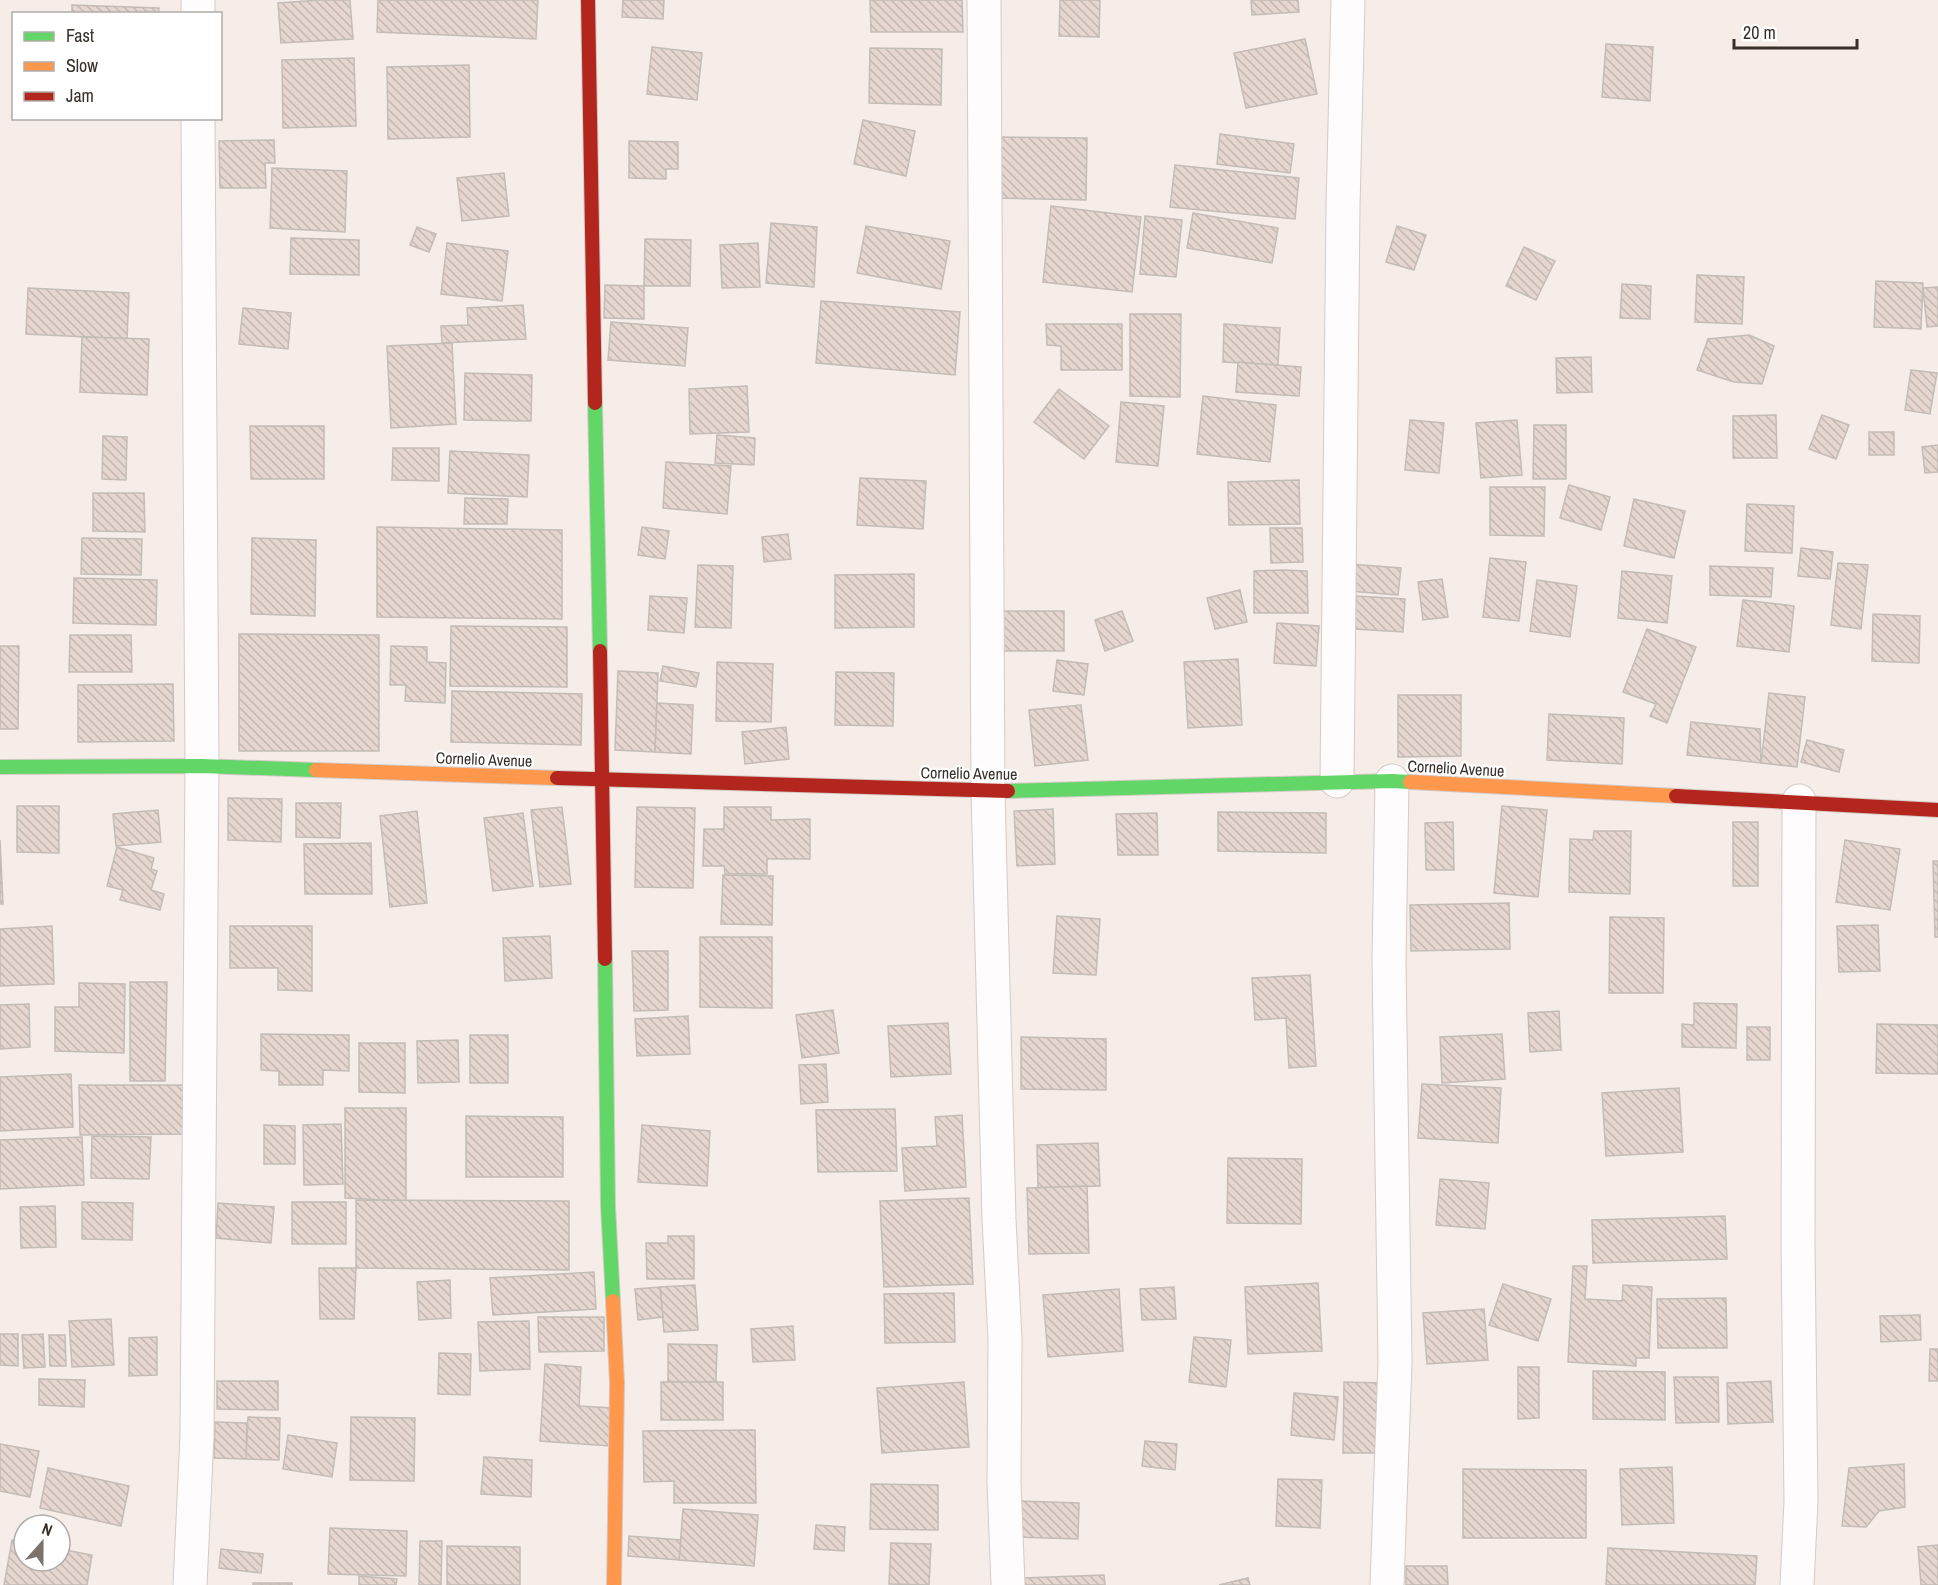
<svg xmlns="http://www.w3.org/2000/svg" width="1938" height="1585" viewBox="0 0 1938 1585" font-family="'Archivo Narrow',sans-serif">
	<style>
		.building { fill: url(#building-back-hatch); stroke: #c4bcb7; stroke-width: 1.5 }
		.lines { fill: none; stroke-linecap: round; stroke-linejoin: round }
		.street-casing { stroke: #d4cbc7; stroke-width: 35 }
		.fast-casing { stroke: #d4cbc7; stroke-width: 16 }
		.slow-casing { stroke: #d4cbc7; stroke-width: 16 }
		.jam-casing { stroke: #d4cbc7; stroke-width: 16 }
		.street { stroke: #fefcfc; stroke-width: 33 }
		.fast { stroke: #63d668; stroke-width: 14 }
		.slow { stroke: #ff974d; stroke-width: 14 }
		.jam { stroke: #b3261e; stroke-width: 14 }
		.labels { text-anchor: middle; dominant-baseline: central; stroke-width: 4.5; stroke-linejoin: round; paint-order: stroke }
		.street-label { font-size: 16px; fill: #392f29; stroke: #fff }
	</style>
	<defs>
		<pattern id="building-back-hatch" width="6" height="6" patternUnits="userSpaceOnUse" patternTransform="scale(1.5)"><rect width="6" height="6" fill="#e5d6cf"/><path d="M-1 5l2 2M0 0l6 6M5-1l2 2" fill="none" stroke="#c5b8b2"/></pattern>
	</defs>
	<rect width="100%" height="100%" fill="#f6ede9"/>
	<!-- building -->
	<g class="building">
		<path d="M320,0H350L353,39L281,43L278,3Z"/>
		<path d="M378,0H538L536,39L377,32Z"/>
		<path d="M623,0H664L663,19L622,17Z"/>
		<path d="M870,0H962L963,32H871Z"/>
		<path d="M1060,0H1100L1099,37L1059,36Z"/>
		<path d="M1251,0H1298L1299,12L1252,15Z"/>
		<path d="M72,5L159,8L158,14H72Z"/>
		<path d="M1305,39L1317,94L1246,108L1234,53Z"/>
		<path d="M1606,44L1653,47L1650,101L1602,97Z"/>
		<path d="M652,47L702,53L697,100L647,94Z"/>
		<path d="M870,48L942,49L941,105L869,103Z"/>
		<path d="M354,58L356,126L283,128L282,60Z"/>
		<path d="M469,65L470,137L388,139L387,67Z"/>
		<path d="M863,120L915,131L906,176L854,164Z"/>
		<path d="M1220,134L1294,144L1290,173L1217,164Z"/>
		<path d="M995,137L1087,138L1086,200L994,198Z"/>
		<path d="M274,140L275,163H265L266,188H220L219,141Z"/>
		<path d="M629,141L678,142V169H666V179L629,178Z"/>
		<path d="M1175,165L1299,178L1295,219L1170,207Z"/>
		<path d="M272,168L347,171L345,232L270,228Z"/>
		<path d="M504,173L509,216L462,221L457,178Z"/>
		<path d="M1051,206L1141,217L1132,292L1043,282Z"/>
		<path d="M1193,213L1278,228L1272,263L1187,248Z"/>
		<path d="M1145,216L1182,220L1176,277L1140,274Z"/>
		<path d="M771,223L817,227L814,287L766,283Z"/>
		<path d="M866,226L950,241L941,289L857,273Z"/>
		<path d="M1397,226L1426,235L1414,270L1386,262Z"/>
		<path d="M417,227L436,234L429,252L410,245Z"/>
		<path d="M291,238L359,240V275L290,274Z"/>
		<path d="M645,239L691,240L690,286H644Z"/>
		<path d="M447,243L508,251L502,301L441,294Z"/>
		<path d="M758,243L760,287L722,288L720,245Z"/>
		<path d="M1524,247L1555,261L1536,300L1506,286Z"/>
		<path d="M1697,275L1744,277L1742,324L1695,322Z"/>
		<path d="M1876,281L1923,283L1921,329L1874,327Z"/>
		<path d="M1622,284L1651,286L1650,319L1620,318Z"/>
		<path d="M605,285L644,286V319L604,318Z"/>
		<path d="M1938,287V326L1927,327L1923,288Z"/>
		<path d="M28,288L129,293L127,339L26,334Z"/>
		<path d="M821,301L960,312L955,375L816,363Z"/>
		<path d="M523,305L526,339L442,343L441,326L468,325L467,308Z"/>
		<path d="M243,308L291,313L288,349L239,344Z"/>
		<path d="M1130,314H1181L1180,397L1130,396Z"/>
		<path d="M611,322L688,328L685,366L608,360Z"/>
		<path d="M1046,324H1122V370H1061V346L1047,345Z"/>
		<path d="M1224,324L1280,328L1278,365L1223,362Z"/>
		<path d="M1749,335L1774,346L1762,384L1734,382L1697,370L1708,339Z"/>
		<path d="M82,337L149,339L147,395L80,392Z"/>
		<path d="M452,343L456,424L391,428L387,346Z"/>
		<path d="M1591,357L1592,392L1557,393L1556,358Z"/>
		<path d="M1238,362L1301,367L1299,396L1236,392Z"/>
		<path d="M1911,370L1937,373L1930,414L1905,410Z"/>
		<path d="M465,373L532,375L531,421L464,420Z"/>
		<path d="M747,386L749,432L690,434L689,389Z"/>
		<path d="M1059,389L1109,426L1084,459L1034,422Z"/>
		<path d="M1203,396L1276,405L1270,462L1197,454Z"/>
		<path d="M1121,402L1164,406L1158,466L1116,462Z"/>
		<path d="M1776,415L1777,458H1733V416Z"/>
		<path d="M1822,415L1849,425L1836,459L1809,449Z"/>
		<path d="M1410,420L1444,423L1439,473L1405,470Z"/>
		<path d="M1517,420L1522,475L1481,478L1476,423Z"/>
		<path d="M1534,425H1566V479H1533Z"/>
		<path d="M250,426H324V479H251Z"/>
		<rect x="1869" y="432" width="25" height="23"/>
		<path d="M717,435L755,438L754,465L715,463Z"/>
		<path d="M103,436L127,437L126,480L102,479Z"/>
		<path d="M1938,445V472L1925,473L1922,447Z"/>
		<path d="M393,448H439V481L392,480Z"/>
		<path d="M450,451L529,455L527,497L448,493Z"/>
		<path d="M666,462L731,466L727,514L663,508Z"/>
		<path d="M860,478L926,481L923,529L857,525Z"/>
		<path d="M1299,480L1300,524L1229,525L1228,482Z"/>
		<path d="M1569,485L1610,497L1601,530L1560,518Z"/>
		<path d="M1490,487H1545L1544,536L1490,535Z"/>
		<path d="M93,493H144L145,532L93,531Z"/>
		<path d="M465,498L508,499L507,524H464Z"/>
		<path d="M1634,499L1685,511L1674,558L1624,546Z"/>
		<path d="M1747,504L1794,506L1792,553L1745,551Z"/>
		<path d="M377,527L562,530V619L377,617Z"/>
		<path d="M642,527L669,531L665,559L638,555Z"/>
		<path d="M1270,528H1302L1303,562L1271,563Z"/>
		<path d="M788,534L791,559L764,562L762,537Z"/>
		<path d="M82,538L142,539L141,575L81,574Z"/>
		<path d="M252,538L316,540L315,616L251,614Z"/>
		<path d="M1801,548L1833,552L1830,579L1798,576Z"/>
		<path d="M1490,558L1526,562L1519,621L1483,617Z"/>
		<path d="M1838,563L1868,565L1861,629L1831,625Z"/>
		<path d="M1350,564L1401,568L1398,595L1348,591Z"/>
		<path d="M698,565L733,566L731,628L695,627Z"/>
		<path d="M1710,566L1773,568L1771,597L1710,595Z"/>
		<path d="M1282,570L1307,571L1308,613H1254V571Z"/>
		<path d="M1622,571L1672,576L1667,623L1618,618Z"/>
		<path d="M914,574V627L835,628V575Z"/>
		<path d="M74,578L157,580L156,625L73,623Z"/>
		<path d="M1442,579L1448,617L1423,620L1418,582Z"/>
		<path d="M1537,580L1577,586L1570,637L1530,631Z"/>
		<path d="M1240,590L1247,622L1215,629L1207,598Z"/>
		<path d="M650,596L687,598L684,633L648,630Z"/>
		<path d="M1356,596L1405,599L1403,632L1354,629Z"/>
		<path d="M1743,600L1794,606L1789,652L1737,646Z"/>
		<path d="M1003,611H1064V651H1002Z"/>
		<path d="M1122,611L1133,641L1105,651L1095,620Z"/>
		<path d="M1873,614L1920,616L1919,663L1872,661Z"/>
		<path d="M1277,623L1319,626L1316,666L1274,663Z"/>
		<path d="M451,626L567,627V687L450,686Z"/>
		<path d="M1647,629L1696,647L1667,723L1650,716L1656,704L1623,692Z"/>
		<path d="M239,634L379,635V751H239Z"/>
		<path d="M70,635H131L132,672H69Z"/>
		<path d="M0,646H19L18,729H0Z"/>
		<path d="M391,646L427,647V662L446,663L445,703L405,701L406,685H390Z"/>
		<path d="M1238,659L1242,725L1188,728L1184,662Z"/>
		<path d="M1057,660L1088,664L1084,695L1053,691Z"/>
		<path d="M717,662L773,664L771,722L716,721Z"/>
		<path d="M663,666L699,673L696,687L660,681Z"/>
		<path d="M618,671L658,673L655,752L615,750Z"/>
		<path d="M836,672L894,673L893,726L835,725Z"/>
		<path d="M173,684L174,741L78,742V685Z"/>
		<path d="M452,691L582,694L581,745L451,742Z"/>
		<path d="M1769,693L1805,697L1797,767L1761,763Z"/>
		<path d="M1398,695H1461V756L1398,757Z"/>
		<path d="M657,703L693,705L691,754L655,752Z"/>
		<path d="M1081,705L1088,760L1035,766L1029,710Z"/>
		<path d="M1549,714L1624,718L1622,764L1547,760Z"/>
		<path d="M1691,722L1760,729L1761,763L1687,755Z"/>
		<path d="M786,727L789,759L745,764L742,732Z"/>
		<path d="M1807,740L1844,750L1839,772L1801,762Z"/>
		<path d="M228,798L282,799L281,842L228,840Z"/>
		<path d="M296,803H341L340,838L296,837Z"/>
		<path d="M17,806H59V853L17,852Z"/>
		<path d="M1502,806L1547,810L1538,897L1494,893Z"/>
		<path d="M562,807L571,884L540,887L531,810Z"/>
		<path d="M637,807L695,808L693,888L635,887Z"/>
		<path d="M724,807H771V820L810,819V859H767V874H725L724,866H703L704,829H724Z"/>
		<path d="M1053,809L1055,864L1017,866L1014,811Z"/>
		<path d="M158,810L161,842L116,846L113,814Z"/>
		<path d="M417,811L427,903L390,907L380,816Z"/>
		<path d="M1218,812L1326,813V853L1218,851Z"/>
		<path d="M523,813L533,886L493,891L484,818Z"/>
		<path d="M1157,813L1158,855H1118L1116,814Z"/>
		<path d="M1453,822L1454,870H1426L1425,823Z"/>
		<rect x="1733" y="822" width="25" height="64"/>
		<path d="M1594,831H1631L1630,894L1569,892L1570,839L1593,840Z"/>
		<path d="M0,840L3,904H0Z"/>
		<path d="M1845,840L1900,849L1890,910L1836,902Z"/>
		<path d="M371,843L372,894H305L304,844Z"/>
		<path d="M117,847L154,858L151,869L157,871L151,890L164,894L160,910L120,900L123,890L107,886Z"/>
		<path d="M1933,861H1938V937H1935Z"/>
		<path d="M723,875L773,876L772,925L721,924Z"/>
		<path d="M1509,903L1510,949L1411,951L1410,905Z"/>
		<path d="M1057,916L1100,919L1096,975L1053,973Z"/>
		<path d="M1610,917L1664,918L1663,993H1609Z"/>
		<path d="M1878,925L1880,971L1839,972L1837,926Z"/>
		<path d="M52,926L54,984L0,986V929Z"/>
		<path d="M230,926H312V991L278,990V968H230Z"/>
		<path d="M550,936L552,978L505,981L503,938Z"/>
		<path d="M700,937H772V1008L700,1007Z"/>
		<path d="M632,951H668V1010L634,1011Z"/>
		<path d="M1310,975L1316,1066L1289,1068L1286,1018L1255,1020L1252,978Z"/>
		<path d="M130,982H167L165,1081H130Z"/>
		<path d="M79,983L125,984L124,1053L55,1051V1007H79Z"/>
		<path d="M1694,1003L1737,1004L1736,1048L1682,1047V1024L1694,1025Z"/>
		<path d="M29,1004L30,1047L0,1049V1005Z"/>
		<path d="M833,1010L839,1053L802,1058L796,1015Z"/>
		<path d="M1559,1011L1561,1050L1530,1052L1528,1013Z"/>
		<path d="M688,1016L690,1054L637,1056L635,1019Z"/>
		<path d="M948,1023L951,1074L891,1077L888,1026Z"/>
		<path d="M1877,1024L1938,1025V1074L1876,1073Z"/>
		<rect x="1747" y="1027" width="23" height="33"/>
		<path d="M261,1034L349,1035V1071L323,1070V1085H279V1071L261,1070Z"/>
		<path d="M1502,1034L1505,1079L1442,1083L1440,1037Z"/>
		<rect x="470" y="1035" width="38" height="48"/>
		<path d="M1021,1037L1106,1039V1090L1021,1089Z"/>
		<path d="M458,1040L459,1082L418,1083L417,1041Z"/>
		<path d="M359,1043H405V1093L359,1092Z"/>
		<path d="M826,1064L828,1102L801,1104L799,1065Z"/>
		<path d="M71,1074L73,1127L0,1131V1077Z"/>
		<path d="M1422,1084L1501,1088L1498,1143L1418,1138Z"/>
		<path d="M79,1085H187L188,1134L80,1135Z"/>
		<path d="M1679,1088L1683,1152L1606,1156L1602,1093Z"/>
		<path d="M345,1108H406V1201L345,1198Z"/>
		<path d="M895,1109L897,1171L818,1172L816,1110Z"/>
		<path d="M962,1115L966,1187L905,1191L902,1148L937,1146L935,1117Z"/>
		<path d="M466,1116L563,1117V1177H466Z"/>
		<path d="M341,1124L343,1184L304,1185L303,1125Z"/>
		<path d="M264,1125L295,1126V1164H264Z"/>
		<path d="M642,1125L710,1131L707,1186L638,1182Z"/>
		<path d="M92,1136L151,1137L149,1179L91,1178Z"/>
		<path d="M82,1137L84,1185L0,1189V1140Z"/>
		<path d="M1098,1143L1100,1186L1038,1188L1037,1145Z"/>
		<path d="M1228,1158L1302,1159L1301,1224L1227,1223Z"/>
		<path d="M1440,1179L1489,1183L1485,1229L1436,1225Z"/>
		<path d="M1087,1186L1089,1253L1029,1254L1027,1188Z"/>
		<path d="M969,1198L973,1284L884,1287L880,1201Z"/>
		<path d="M356,1200L569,1201V1270L356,1268Z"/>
		<path d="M82,1202L133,1203L132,1240L82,1239Z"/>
		<rect x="292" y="1202" width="54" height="42"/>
		<path d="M218,1203L274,1207L271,1243L216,1238Z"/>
		<path d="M55,1206L56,1247L21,1248L20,1207Z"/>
		<path d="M1725,1216L1727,1259L1593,1263L1592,1220Z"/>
		<path d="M668,1236H694V1279H647L646,1243H668Z"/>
		<path d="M1573,1266H1587L1585,1299L1622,1301L1623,1285L1652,1287L1649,1358H1636V1366L1568,1362Z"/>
		<path d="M319,1268H356L354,1319H320Z"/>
		<path d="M594,1272L596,1309L493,1315L490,1278Z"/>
		<path d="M450,1280L451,1318L419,1320L417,1282Z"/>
		<path d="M1318,1283L1322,1351L1248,1354L1245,1287Z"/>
		<path d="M1503,1284L1551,1299L1538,1341L1489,1325Z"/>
		<path d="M695,1285L698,1330L664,1332L660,1287Z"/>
		<path d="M660,1287L663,1317L638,1320L635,1289Z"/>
		<path d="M1174,1287L1176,1319L1142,1320L1140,1289Z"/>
		<path d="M1119,1289L1123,1351L1048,1357L1043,1295Z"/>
		<path d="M954,1293L955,1342L885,1343L884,1294Z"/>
		<path d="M1726,1298L1727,1348H1658L1657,1299Z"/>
		<path d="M1484,1309L1488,1360L1427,1364L1423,1313Z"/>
		<path d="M1920,1315L1921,1340L1881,1342L1880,1316Z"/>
		<path d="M538,1317H604V1351L539,1352Z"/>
		<path d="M111,1319L114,1365L72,1367L69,1321Z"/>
		<path d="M529,1321L530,1369L480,1371L478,1322Z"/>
		<path d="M793,1326L795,1360L753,1362L751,1329Z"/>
		<path d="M0,1334H18V1366L0,1365Z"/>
		<path d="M43,1334L45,1367L24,1368L22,1335Z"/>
		<path d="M49,1335H65L66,1366H50Z"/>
		<path d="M157,1337V1375L129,1376V1338Z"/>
		<path d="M1194,1337L1231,1340L1226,1387L1189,1382Z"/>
		<path d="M668,1344L717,1345L716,1382H668Z"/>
		<path d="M1930,1349H1938V1381H1929Z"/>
		<path d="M439,1353L471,1354L470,1395L438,1394Z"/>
		<path d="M545,1364L581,1367L579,1406L613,1408L610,1446L540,1441Z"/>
		<path d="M1518,1367H1539V1418L1518,1419Z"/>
		<path d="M1593,1371L1665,1372V1420L1593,1419Z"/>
		<path d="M1674,1377H1718L1719,1422L1676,1423Z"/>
		<path d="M39,1379L85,1380L84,1407L39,1405Z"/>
		<path d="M217,1381H278V1410L217,1409Z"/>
		<path d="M1771,1381L1773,1422L1728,1424L1727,1383Z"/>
		<rect x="661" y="1382" width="62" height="38"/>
		<path d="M964,1382L969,1447L882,1453L877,1388Z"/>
		<path d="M1344,1382L1383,1383L1381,1453H1343Z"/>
		<path d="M1294,1393L1338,1397L1334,1440L1291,1435Z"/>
		<path d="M248,1417L280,1418L279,1460L246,1459Z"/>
		<path d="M351,1417L415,1418L414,1481L350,1480Z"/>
		<path d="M215,1422L247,1423L246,1459L214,1458Z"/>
		<path d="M755,1430L756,1503H674V1481L644,1482L643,1431Z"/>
		<path d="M288,1435L337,1443L332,1477L283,1469Z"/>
		<path d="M1145,1441L1177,1444L1175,1470L1142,1466Z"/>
		<path d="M0,1444L39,1451L30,1497L0,1491Z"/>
		<path d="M484,1457L532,1460L531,1497L481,1494Z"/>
		<path d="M1904,1464L1905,1507L1879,1511L1866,1527L1842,1526L1849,1468Z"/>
		<path d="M1672,1467L1674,1523L1622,1525L1620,1469Z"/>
		<path d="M48,1468L129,1486L121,1526L40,1508Z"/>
		<path d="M1463,1469L1586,1470V1538H1463Z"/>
		<path d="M1278,1479L1322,1480L1320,1528L1276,1526Z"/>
		<path d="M871,1484L938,1485V1530L870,1529Z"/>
		<path d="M1018,1501L1079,1503L1078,1539L1016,1537Z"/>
		<path d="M683,1509L758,1515L754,1566L679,1560Z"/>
		<path d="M816,1525L845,1527L844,1551L814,1549Z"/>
		<path d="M330,1528L407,1531L406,1576L328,1574Z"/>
		<path d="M629,1536L681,1540L679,1560L628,1556Z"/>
		<path d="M12,1540L24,1542V1561H60V1549L92,1555L87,1585H4Z"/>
		<path d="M420,1541H442L441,1585H419Z"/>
		<path d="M891,1543L931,1544L929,1585L889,1584Z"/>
		<path d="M1938,1545V1585H1921L1918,1547Z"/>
		<path d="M447,1546L520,1547V1585H447Z"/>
		<path d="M1608,1548L1757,1556L1755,1585H1606Z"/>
		<path d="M221,1549L263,1554L261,1573L219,1568Z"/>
		<path d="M1406,1566H1447L1448,1585H1406Z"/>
		<path d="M1104,1575L1105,1585H1023V1578Z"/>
		<path d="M359,1576L397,1579L396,1585H359Z"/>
		<path d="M1248,1578L1250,1585H1219Z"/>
		<rect x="253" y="1583" width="39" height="2"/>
	</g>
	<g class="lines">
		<defs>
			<g id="street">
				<path d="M198,0V14"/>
				<path d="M984,0L988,792L999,1219L1005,1340L1004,1482L1008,1585"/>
				<path d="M1337,781L1343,207L1348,0"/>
				<path d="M190,1585L197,1435L202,766L198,118"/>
				<path d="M1387,1585L1395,1362L1389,962L1392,781"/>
				<path d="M1797,1585L1801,1501L1798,1245L1799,801"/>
			</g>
			<g id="fast">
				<path d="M595,403L600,651"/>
				<path d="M0,767L202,766L316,770"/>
				<path d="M1008,791L1392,781L1410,782"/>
				<path d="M605,959L608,1206L613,1301"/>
			</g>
			<g id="slow">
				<path d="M316,770L557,778"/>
				<path d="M1410,782L1676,796"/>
				<path d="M613,1301L617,1383L614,1585"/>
			</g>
			<g id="jam">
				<path d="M588,0L595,403"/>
				<path d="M600,651L605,959"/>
				<path d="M557,778L1008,791"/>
				<path d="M1676,796L1938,810"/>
			</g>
		</defs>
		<!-- street casing -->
		<use href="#street" class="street-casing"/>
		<!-- fast casing -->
		<use href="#fast" class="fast-casing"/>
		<!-- slow casing -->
		<use href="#slow" class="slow-casing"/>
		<!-- jam casing -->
		<use href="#jam" class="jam-casing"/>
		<!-- street -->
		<use href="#street" class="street"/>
		<!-- fast -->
		<use href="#fast" class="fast"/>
		<!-- slow -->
		<use href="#slow" class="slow"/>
		<!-- jam -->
		<use href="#jam" class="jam"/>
	</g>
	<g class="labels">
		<!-- street labels -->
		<g class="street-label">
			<text transform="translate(484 759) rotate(2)">Cornelio Avenue</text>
			<text transform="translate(1456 768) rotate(3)">Cornelio Avenue</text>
			<text transform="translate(969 773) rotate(1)">Cornelio Avenue</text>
		</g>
	</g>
	<!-- legend -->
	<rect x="12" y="12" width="210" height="108" fill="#ffffff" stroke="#b0aca9" stroke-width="1.5"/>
	<rect x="24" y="32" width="30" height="9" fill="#63d668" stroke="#b0aca9" stroke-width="1.5"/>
	<text x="66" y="42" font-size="18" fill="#392f29">Fast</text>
	<rect x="24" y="62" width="30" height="9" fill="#ff974d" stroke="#b0aca9" stroke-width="1.5"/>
	<text x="66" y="72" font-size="18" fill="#392f29">Slow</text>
	<rect x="24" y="92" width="30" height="9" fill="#b3261e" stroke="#b0aca9" stroke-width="1.5"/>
	<text x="66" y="102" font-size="18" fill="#392f29">Jam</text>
	<!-- north arrow -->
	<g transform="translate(42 1543) rotate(21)"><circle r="28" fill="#ffffff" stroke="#b0aca9" stroke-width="1.5"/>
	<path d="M0-4.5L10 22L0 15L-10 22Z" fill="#7b726c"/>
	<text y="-9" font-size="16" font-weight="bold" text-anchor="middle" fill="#392f29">N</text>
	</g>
	<!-- scale -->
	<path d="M1734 39v9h123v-9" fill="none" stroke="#392f29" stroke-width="3"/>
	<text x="1743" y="39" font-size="18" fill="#392f29" stroke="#ffffff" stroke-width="4.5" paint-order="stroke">20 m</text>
</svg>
